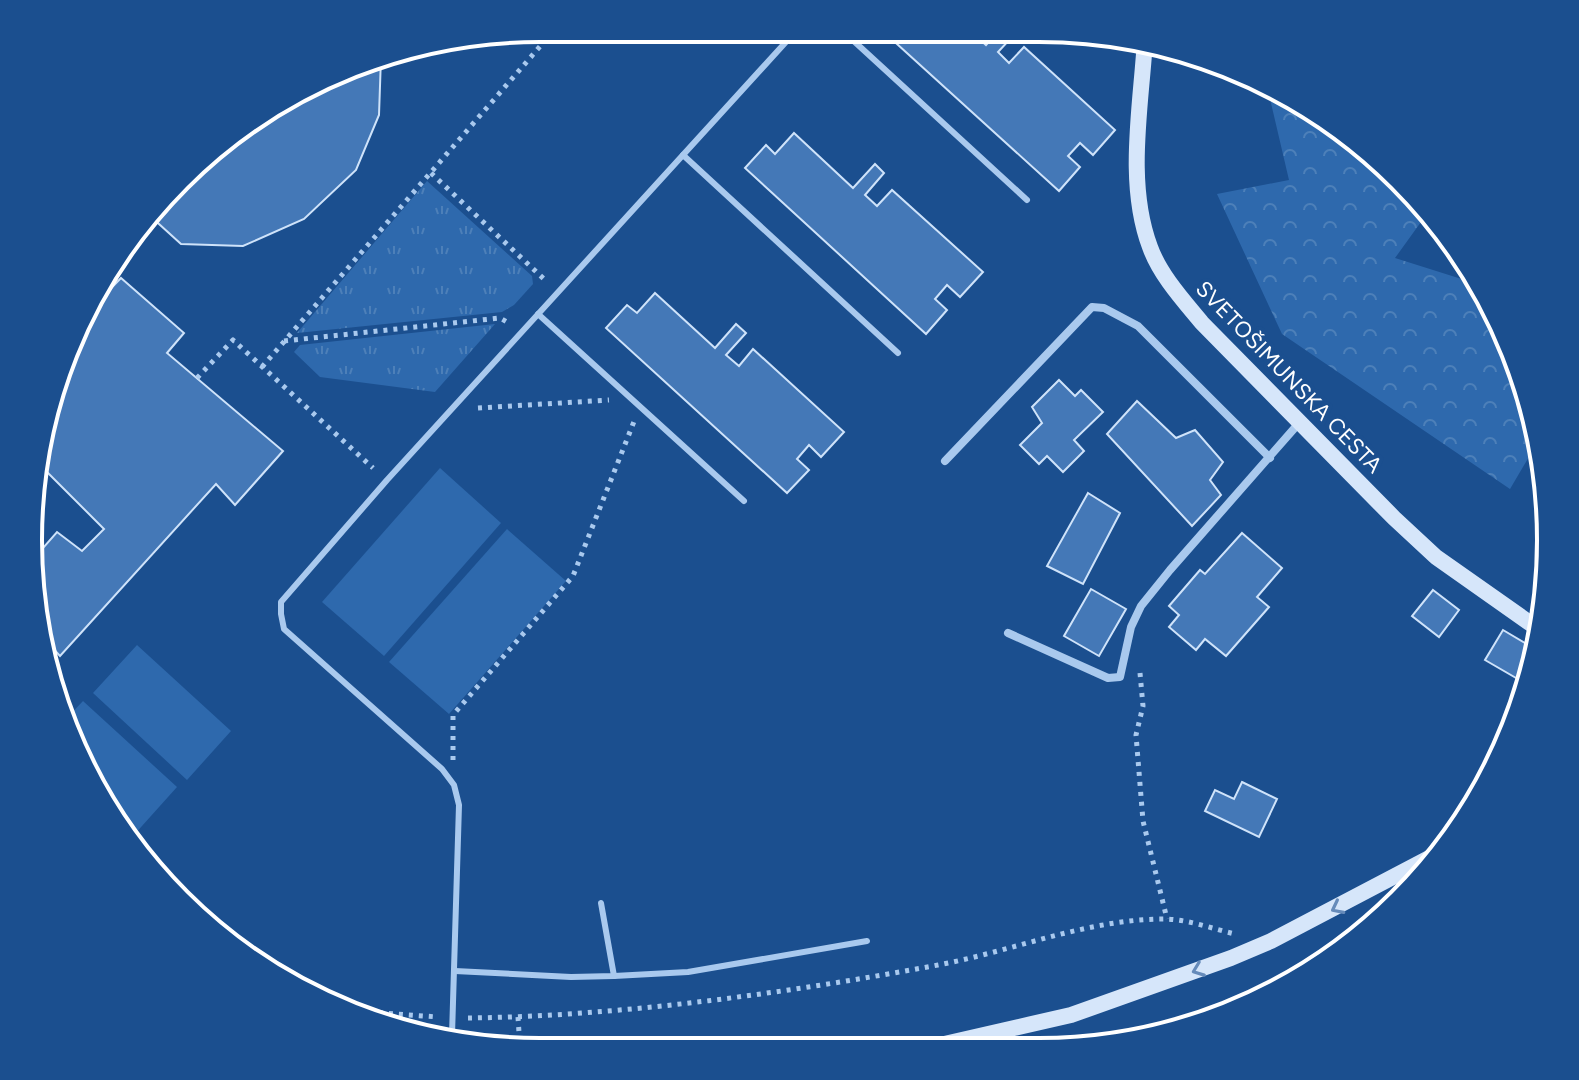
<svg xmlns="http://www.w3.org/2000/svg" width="1579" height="1080" viewBox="0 0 1579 1080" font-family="Figtree,sans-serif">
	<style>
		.grass { fill: url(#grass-tufts) }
		.forest { fill: url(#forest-crowns) }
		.pitch { fill: #2e69ad }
		.building { fill: #4478b7; stroke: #cfe3fa; stroke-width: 2 }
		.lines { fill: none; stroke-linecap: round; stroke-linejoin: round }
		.path { stroke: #a9c9ee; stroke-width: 5; stroke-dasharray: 4 6; stroke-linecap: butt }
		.lane { stroke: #a9c9ee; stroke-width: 6 }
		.street { stroke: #a9c9ee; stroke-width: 8 }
		.secondary { stroke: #d6e6fa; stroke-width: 16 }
		.oneway { stroke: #668bba }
		.labels { text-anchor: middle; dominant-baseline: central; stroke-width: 8; stroke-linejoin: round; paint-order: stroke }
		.street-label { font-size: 22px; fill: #fff; stroke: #1b4f8f }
		.rim { fill: none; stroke: #fff; stroke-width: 4 }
	</style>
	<defs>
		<pattern id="grass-tufts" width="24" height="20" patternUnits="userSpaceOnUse" patternTransform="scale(2)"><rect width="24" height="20" fill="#2e69ad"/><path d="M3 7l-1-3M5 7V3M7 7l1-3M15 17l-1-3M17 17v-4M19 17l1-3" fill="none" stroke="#4d80b9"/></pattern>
		<pattern id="forest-crowns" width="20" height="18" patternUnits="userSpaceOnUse" patternTransform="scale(2)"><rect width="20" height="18" fill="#2e69ad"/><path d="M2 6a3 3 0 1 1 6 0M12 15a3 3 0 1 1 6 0" fill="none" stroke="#4d80b9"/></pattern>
	</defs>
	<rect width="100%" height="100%" fill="#1b4f8f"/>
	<!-- grass -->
	<g class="grass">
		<path d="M427,181L532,276L533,284L514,305L502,312L297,333Z"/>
		<path d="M495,324L435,392L320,377L294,352L300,345Z"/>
	</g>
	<!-- forest -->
	<path class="forest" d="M1267,86C1302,99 1338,123 1361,153L1367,152L1401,178L1426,215L1395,258L1471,282L1512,344L1533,450L1510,489L1282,334L1217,194L1289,180Z"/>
	<!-- pitch -->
	<g class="pitch">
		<path d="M440,468L501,523L384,656L322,602Z"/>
		<path d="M507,529L566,581L449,714L389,662Z"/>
		<path d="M137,645L231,731L187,780L93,693Z"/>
		<path d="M83,701L177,787L133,836L81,767L65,720Z"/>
	</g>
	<!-- building -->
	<g class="building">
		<path d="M886,34L975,35L986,45L995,35L1013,36L998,52L1009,63L1024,47L1115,130L1093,155L1080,143L1068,156L1080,167L1059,191Z"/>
		<path d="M381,57L379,115L356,170L304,219L243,246L181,244L148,214L155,203L256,114Z"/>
		<path d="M794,133L853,188L875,164L884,173L865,195L877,206L892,190L983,272L960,297L947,285L935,299L947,310L926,334L745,168L766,145L775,154Z"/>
		<path d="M121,278L184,333L167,353L283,451L235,505L216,484L60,656L37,631L35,557L57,532L82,551L104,529L37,462L35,464L67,344L86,314Z"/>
		<path d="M655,293L715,348L736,324L746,333L726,355L739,366L753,349L844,432L821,457L809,445L797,459L809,470L787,493L606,328L627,305L637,313Z"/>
		<path d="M1059,380L1075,396L1081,390L1103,412L1074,440L1084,451L1063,472L1047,456L1039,464L1020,445L1042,423L1032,407Z"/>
		<path d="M1137,401L1176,438L1195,430L1223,462L1210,480L1221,495L1192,526L1107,434Z"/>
		<path d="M1088,493L1120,513L1083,584L1047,566Z"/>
		<path d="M1242,533L1282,568L1257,597L1269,607L1226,656L1205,639L1196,650L1169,627L1179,615L1169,606L1200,570L1205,574Z"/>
		<path d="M1091,589L1126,609L1099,656L1064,636Z"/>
		<path d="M1433,590L1459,610L1439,637L1412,616Z"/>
		<path d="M1503,630L1530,646L1523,682L1485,660Z"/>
		<path d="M1242,782L1277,799L1259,837L1205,811L1215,790L1234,799Z"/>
	</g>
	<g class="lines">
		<!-- path -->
		<g class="path">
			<path d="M431,173L545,280"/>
			<path d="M284,341L500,318L507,322"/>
			<path d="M262,367L556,28"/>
			<path d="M197,378L233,340L373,468"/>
			<path d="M478,408L609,400"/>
			<path d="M1140,673L1143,706L1136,735L1143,821L1167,919"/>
			<path d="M453,760V715L573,576L635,419"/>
			<path d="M339,1010L438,1017"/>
			<path d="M518,1017L520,1048"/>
			<path d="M468,1018C622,1016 787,993 938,965C1013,951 1088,919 1164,919C1187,919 1213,929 1235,934"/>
		</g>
		<!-- lane -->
		<g class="lane">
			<path d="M778,32L787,40"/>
			<path d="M845,33L1027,200"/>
			<path d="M683,155L898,353"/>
			<path d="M538,314L744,501"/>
			<path d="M455,971L571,977L614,976L601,903"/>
			<path d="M614,976L688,972L867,941"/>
			<path d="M452,1035L459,805L454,785L442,769L284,629L281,614V602L387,480L795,32"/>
		</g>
		<!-- street -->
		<g class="street">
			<path d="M945,461L1092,307L1104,308L1138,326L1270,458"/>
			<path d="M1008,633L1108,678L1120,677L1131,627L1141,606L1170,570L1299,423"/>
		</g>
		<!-- secondary -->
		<g class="secondary">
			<path d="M1145,40C1141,107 1126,183 1150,247C1160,275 1183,300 1202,323L1394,518L1436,557L1534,626"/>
			<path d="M940,1045L1071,1015L1231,958L1271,941L1431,857"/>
		</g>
	</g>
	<!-- one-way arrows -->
	<defs><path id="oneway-chevron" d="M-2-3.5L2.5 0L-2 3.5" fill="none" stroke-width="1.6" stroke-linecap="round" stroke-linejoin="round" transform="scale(2)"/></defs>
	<g class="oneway">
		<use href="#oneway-chevron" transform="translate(1337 908) rotate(153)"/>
		<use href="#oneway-chevron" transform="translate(1198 970) rotate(159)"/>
	</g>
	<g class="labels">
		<!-- street labels -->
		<g class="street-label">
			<text transform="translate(1289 377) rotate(46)">SVETOŠIMUNSKA CESTA</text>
		</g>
	</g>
	<!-- crop -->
	<path d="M0 0H1579V1080H0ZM540 42H1039A498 498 0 0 1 1537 540V540A498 498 0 0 1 1039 1038H540A498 498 0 0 1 42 540V540A498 498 0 0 1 540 42Z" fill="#1b4f8f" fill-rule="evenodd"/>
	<path class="rim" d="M540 42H1039A498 498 0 0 1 1537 540V540A498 498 0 0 1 1039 1038H540A498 498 0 0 1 42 540V540A498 498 0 0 1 540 42Z"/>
</svg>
